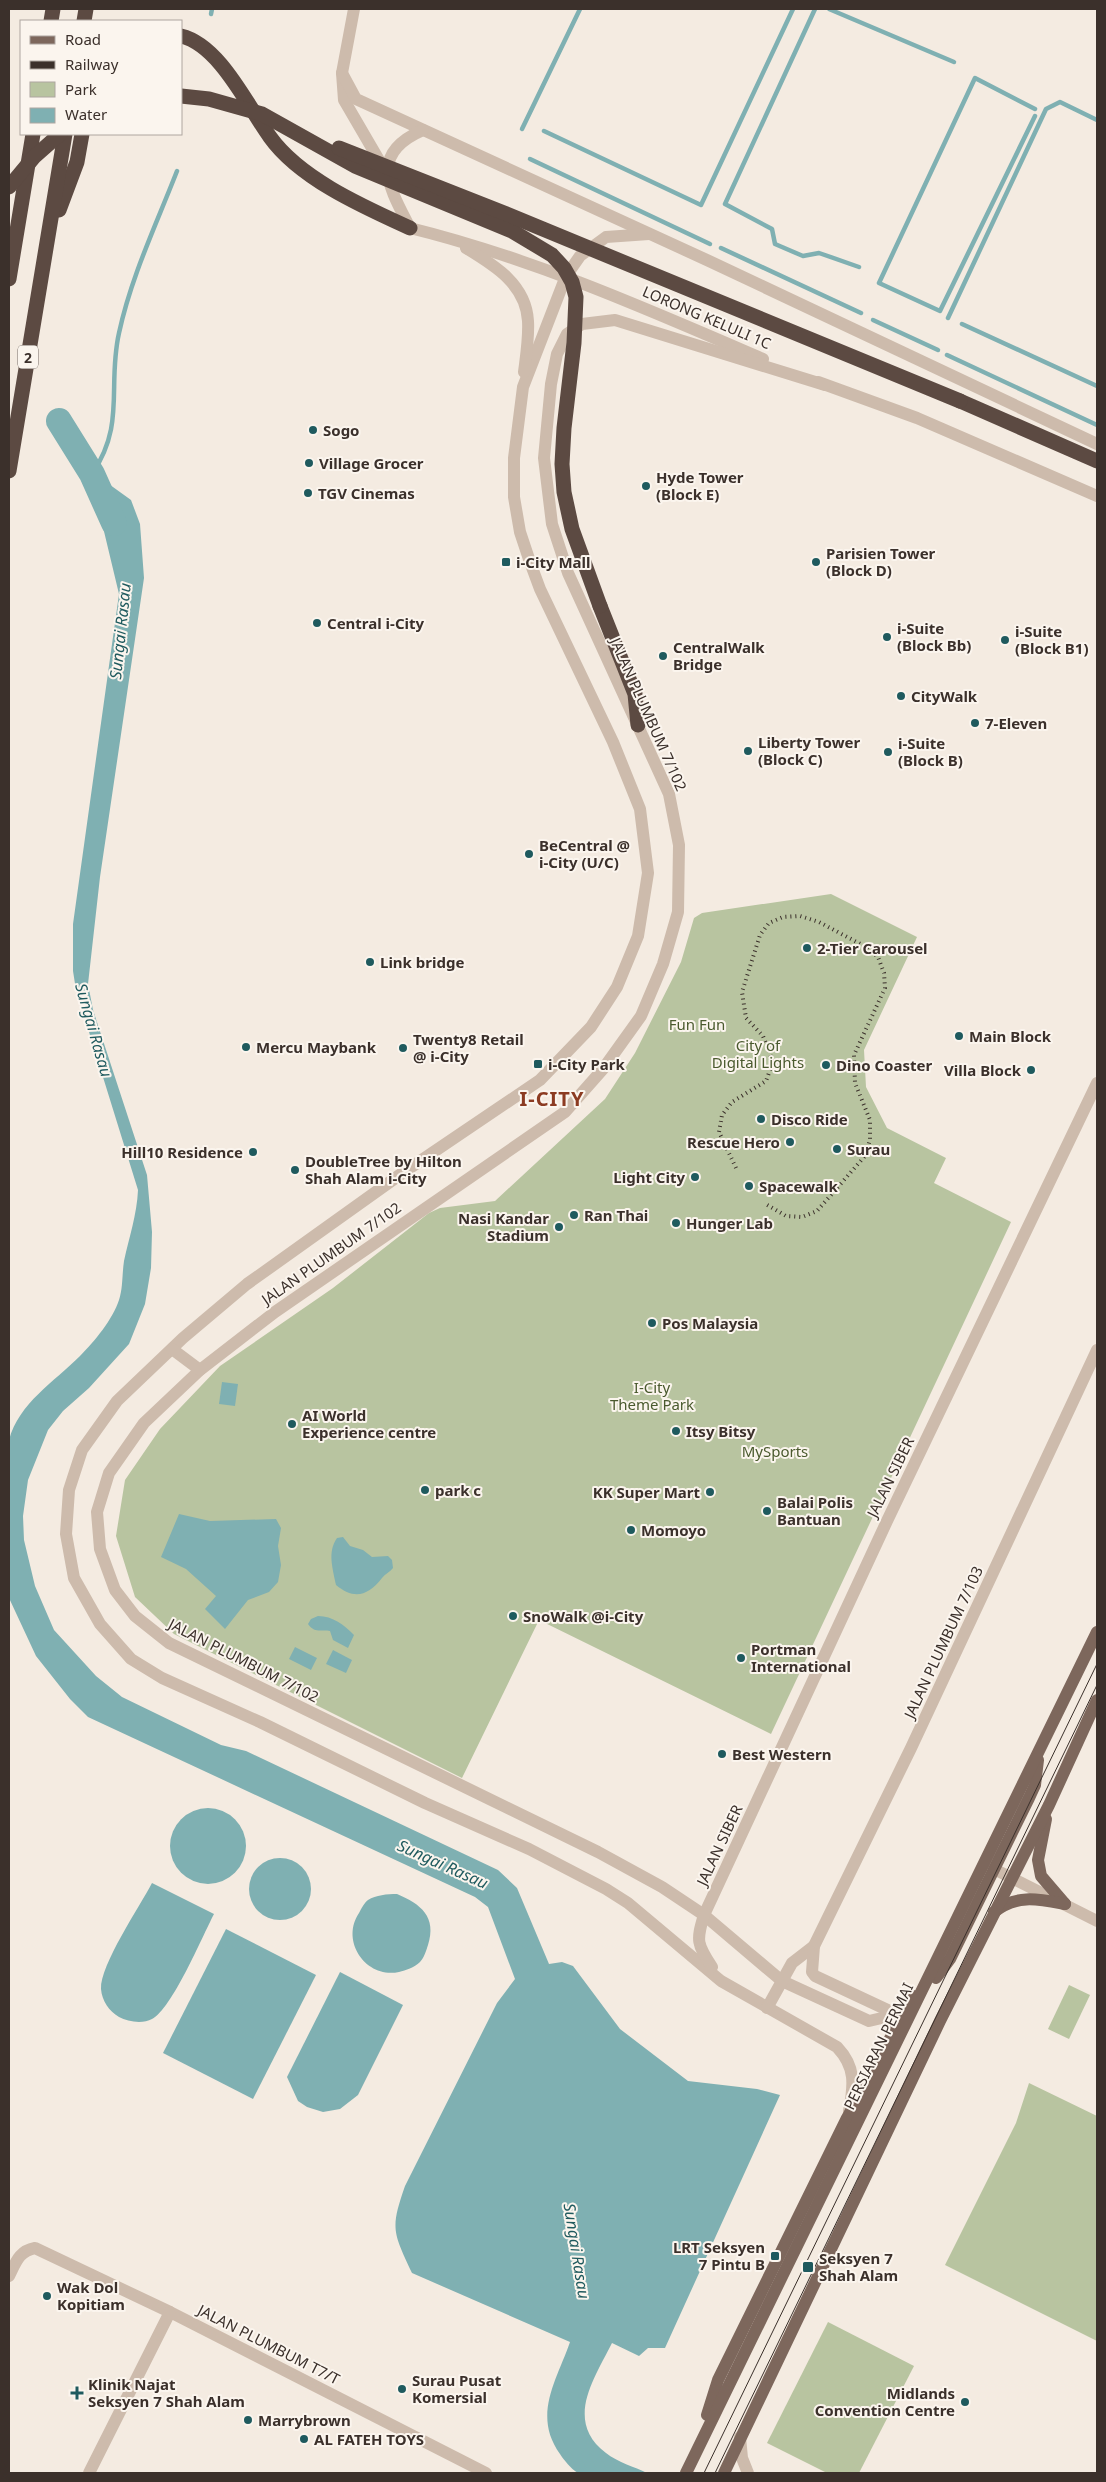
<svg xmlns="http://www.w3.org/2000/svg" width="1106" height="2482" viewBox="0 0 1106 2482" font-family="'Noto Sans',sans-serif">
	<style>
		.green { fill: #b8c4a0 }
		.water { fill: #7fb0b2 }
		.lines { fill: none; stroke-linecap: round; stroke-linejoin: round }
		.stream { stroke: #7fb0b2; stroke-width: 4.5 }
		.river { stroke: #7fb0b2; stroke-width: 26 }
		.minor { stroke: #cdbbac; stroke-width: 12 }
		.major { stroke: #7d675c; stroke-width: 12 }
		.highway { stroke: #5c4a42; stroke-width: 15 }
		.tram { stroke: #3b302b; stroke-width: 1 }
		.rail { stroke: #3b302b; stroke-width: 4; stroke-dasharray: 1 4; stroke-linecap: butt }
		.highway-bridge { stroke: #5c4a42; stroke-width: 15 }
		.poi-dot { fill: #1f5a5e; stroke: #fbf5ee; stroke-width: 2 }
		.labels { text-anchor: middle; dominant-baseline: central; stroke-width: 4; stroke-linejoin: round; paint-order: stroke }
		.shield { fill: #fbf5ee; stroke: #756b66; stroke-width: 1 }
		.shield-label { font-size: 14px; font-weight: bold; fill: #3b302b }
		.street-label { font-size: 15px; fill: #3b302b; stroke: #fbf5ee }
		.poi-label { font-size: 15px; font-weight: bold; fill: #3b302b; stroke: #fbf5ee; text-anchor: start }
		.park-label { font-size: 15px; fill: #4a5a2e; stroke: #fbf5ee }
		.water-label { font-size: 16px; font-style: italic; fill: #1f5a5e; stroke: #fbf5ee }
		.district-label { font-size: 20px; font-weight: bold; letter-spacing: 1px; fill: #8c3b22; stroke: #fbf5ee }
	</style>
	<rect width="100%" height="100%" fill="#f4ebe1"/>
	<!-- green -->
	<g class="green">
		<path d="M831,894L917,937L864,1050L866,1087L887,1128L946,1158L934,1183L1011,1222L771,1734L539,1620L462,1778L174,1634L135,1597L116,1536L125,1480L160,1429L220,1366L333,1288L429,1213L440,1208L495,1201L605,1099L635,1053L681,962L694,918L702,913Z"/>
		<path d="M1069,1985L1090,1995L1069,2039L1048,2029Z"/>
		<path d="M1029,2083L1097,2116V2341L945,2265L1016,2123Z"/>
		<path d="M828,2322L914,2366L859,2473H827L767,2443Z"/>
	</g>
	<!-- water -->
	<g class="water">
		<path d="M106,482L131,500L140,524L144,578L100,877L88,984L93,1010L147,1175L152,1232L151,1268L145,1304L129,1344L89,1388L63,1411L48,1430L28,1480L23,1516L24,1540L35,1586L54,1630L96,1676L122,1697L221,1745L246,1751L498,1870L517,1888L549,1964L562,1962L573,1966L620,2029L688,2081L757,2089L780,2095L665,2348H648L639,2356L612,2343C594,2379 564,2421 606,2453C617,2462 635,2467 647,2473C635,2473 587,2477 578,2473C571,2469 564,2460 560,2454C532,2415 557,2380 570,2342L412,2273C393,2232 390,2229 405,2186L497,2003L515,1979L488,1907L475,1897L88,1717L70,1699L36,1656L9,1598V1440C19,1403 54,1382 80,1356C94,1342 113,1319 119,1300C123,1288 122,1274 124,1261C129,1238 137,1214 138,1190L76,990L73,971V924L119,594L96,498Z"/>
		<path d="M222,1382L238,1384L235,1406L219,1404Z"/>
		<path d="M179,1514L210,1521L276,1519L281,1528L278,1546L281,1565L278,1582L269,1592L248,1600L225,1629L205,1609L216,1596L186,1569L161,1557Z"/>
		<path d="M343,1537L350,1546L363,1550L372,1557L388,1556L392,1560L393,1568C390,1572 385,1574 382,1578C368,1596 354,1600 336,1585C333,1569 327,1552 337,1538Z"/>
		<path d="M318,1616C333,1616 344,1625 354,1635L348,1648L333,1640L330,1631C321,1629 315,1634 308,1624L311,1619Z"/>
		<path d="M295,1647L317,1658L311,1670L289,1659Z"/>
		<path d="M333,1650L352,1660L346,1673L326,1664Z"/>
		<circle cx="208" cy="1846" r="38"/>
		<circle cx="280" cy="1889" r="31"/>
		<path d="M152,1883L214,1914C202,1937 172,2009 152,2019C143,2024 128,2022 119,2017C109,2011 102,2001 101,1989C100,1965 140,1906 152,1883Z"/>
		<path d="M397,1894C421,1904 437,1917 428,1945C426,1951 424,1958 420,1962C414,1968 406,1970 399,1972C366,1979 340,1941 359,1913C361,1909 364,1903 368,1900C376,1895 387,1894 397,1894Z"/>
		<path d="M226,1929L316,1975L253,2099L163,2053Z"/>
		<path d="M340,1972L403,2005L358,2095L340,2109L323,2112L307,2107L298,2101L287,2077Z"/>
	</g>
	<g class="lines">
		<!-- stream -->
		<g class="stream">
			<path d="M815,9L725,204L772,229L775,244L803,256L819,253L859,267"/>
			<path d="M829,9L954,62"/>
			<path d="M211,14L212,9"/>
			<path d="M1035,109L975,78L879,283L940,311L1035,116"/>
			<path d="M522,129L580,9"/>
			<path d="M544,131L701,205L793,9"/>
			<path d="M530,159L710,244"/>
			<path d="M721,248L861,313"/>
			<path d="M948,318L1046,109L1060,102L1097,120"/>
			<path d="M873,320L938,350"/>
			<path d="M962,324L1097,386"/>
			<path d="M947,355L1097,425"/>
			<path d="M92,474C126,424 107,386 119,333C131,277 156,225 177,171"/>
		</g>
		<!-- river -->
		<path class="river" d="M59,421L92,474L114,523"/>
		<!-- minor -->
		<g class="minor">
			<path d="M354,9L342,73L344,100L383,167"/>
			<path d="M342,73L356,99L709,261L1097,444"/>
			<path d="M423,130C368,154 389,187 410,228C532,258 647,309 763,359"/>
			<path d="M649,234L606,237L580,256L566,276L523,387L514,458V497L520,532L530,562L540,589L613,742L640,809L648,873L638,936L617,987L591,1027L540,1080L401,1174L247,1284L183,1338L117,1401L82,1450L69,1490L66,1534L74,1578L100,1624L131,1659L162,1678L260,1722L425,1803L529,1849L606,1889L628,1903L721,1981L837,2047C856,2067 854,2085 849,2111"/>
			<path d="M466,248C494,265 526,284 528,321C529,338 526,356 524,372"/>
			<path d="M818,382L917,418L1097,496"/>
			<path d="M825,385L615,320L582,324L567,334L557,354L551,384L544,458L552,524L568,573L669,794L679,845L678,912L663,964L641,1016L603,1069L565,1112L275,1312L200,1370L144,1423L109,1473L97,1512L100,1549L115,1590L135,1616L169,1643L598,1852L662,1887L704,1915L782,1981L869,2021L886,2017L908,2003"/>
			<path d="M172,1349L200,1370"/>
			<path d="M994,1869L1097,1921"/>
			<path d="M712,1967C697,1944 696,1941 704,1915L887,1521L1097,1083"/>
			<path d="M767,2008L792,1963L814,1946"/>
			<path d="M894,2013L815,1976L812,1972L814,1946L911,1748L1097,1350"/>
			<path d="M9,2276C16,2262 19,2251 35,2248L170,2312L486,2473"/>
			<path d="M740,2437L742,2458L748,2473"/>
			<path d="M89,2473L170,2312"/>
		</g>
		<!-- major -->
		<g class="major">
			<path d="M1046,1819L1038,1860L1041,1876L1065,1904"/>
			<path d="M994,1912C1017,1894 1038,1899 1065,1904"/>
			<path d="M936,1978L950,1959L1029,1798L1035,1785L1038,1760"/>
			<path d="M707,2415L718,2380L847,2118L913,1996"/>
			<path d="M686,2473L1097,1632"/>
			<path d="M724,2473L940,2021L1049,1805L1097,1700"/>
		</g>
		<!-- highway -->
		<g class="highway">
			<path d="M51,21L53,9"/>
			<path d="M84,21L86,9"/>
			<path d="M181,36C220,45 248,107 270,137C300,179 364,207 410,228"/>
			<path d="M59,210L77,162L82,134"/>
			<path d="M9,279L33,134"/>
			<path d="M960,401L1097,461"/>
			<path d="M9,471L65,134"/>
			<path d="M600,606L635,694L638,725"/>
		</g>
		<!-- tram -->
		<g class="tram">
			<path d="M704,2473L1097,1664"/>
			<path d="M715,2473L1097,1685"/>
		</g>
		<!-- rail -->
		<path class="rail" d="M736,1168L719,1132L722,1115L732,1102L766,1081L773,1062L763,1036L746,1018L742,992L760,935L769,923L783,917L800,916L819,922L866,947L878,957L884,973L885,988L854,1055L855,1083L870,1120V1140L865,1156L817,1211L802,1217L786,1216L764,1203"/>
		<!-- highway-bridge -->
		<g class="highway-bridge">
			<path d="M181,96L209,99L262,114L355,166L512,231L552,255L564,268L572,282L576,297L574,343L564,428L562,464L564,492L572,529L600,606"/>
			<path d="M339,148L504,213L960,401"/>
			<path d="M9,187L34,157L60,134"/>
		</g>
	</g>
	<!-- markers -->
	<g class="poi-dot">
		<circle cx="313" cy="430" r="5"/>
		<circle cx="309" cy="463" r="5"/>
		<circle cx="646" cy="486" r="5"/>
		<circle cx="308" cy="493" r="5"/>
		<rect x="501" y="557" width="10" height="10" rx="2.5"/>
		<circle cx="816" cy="562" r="5"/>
		<circle cx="317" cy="623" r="5"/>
		<circle cx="887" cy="637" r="5"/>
		<circle cx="1005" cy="640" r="5"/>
		<circle cx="663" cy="656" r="5"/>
		<circle cx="901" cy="696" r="5"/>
		<circle cx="975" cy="723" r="5"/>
		<circle cx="748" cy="751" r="5"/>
		<circle cx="888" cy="752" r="5"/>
		<circle cx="529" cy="854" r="5"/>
		<circle cx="807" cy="948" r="5"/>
		<circle cx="370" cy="962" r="5"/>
		<circle cx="959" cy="1036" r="5"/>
		<circle cx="246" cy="1047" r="5"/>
		<circle cx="403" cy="1048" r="5"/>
		<rect x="533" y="1059" width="10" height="10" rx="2.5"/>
		<circle cx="826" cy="1065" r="5"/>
		<circle cx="1031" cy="1070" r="5"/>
		<circle cx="761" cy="1119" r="5"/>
		<circle cx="790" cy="1142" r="5"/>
		<circle cx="837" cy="1149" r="5"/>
		<circle cx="253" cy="1152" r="5"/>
		<circle cx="295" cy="1170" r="5"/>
		<circle cx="695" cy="1177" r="5"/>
		<circle cx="749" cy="1186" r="5"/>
		<circle cx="574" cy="1215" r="5"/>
		<circle cx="676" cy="1223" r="5"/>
		<circle cx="559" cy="1227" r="5"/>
		<circle cx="652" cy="1323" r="5"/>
		<circle cx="292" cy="1424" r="5"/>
		<circle cx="676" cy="1431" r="5"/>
		<circle cx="425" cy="1490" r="5"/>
		<circle cx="710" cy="1492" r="5"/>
		<circle cx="767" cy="1511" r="5"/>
		<circle cx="631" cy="1530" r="5"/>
		<circle cx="513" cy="1616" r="5"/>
		<circle cx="741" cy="1658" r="5"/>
		<circle cx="722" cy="1754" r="5"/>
		<rect x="770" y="2251" width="10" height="10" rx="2.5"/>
		<rect x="802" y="2261" width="12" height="12" rx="2.5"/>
		<circle cx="47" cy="2296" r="5"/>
		<circle cx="402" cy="2389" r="5"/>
		<path d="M74.5 2385.5h5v5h5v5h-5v5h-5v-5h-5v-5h5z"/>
		<circle cx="965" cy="2402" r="5"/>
		<circle cx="248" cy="2420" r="5"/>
		<circle cx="304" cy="2439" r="5"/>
	</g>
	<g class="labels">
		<!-- shield labels -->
		<rect class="shield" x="18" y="345.5" width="20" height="23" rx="4"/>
		<g class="shield-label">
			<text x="28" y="357">2</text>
		</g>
		<!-- street labels -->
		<g class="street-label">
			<text transform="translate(707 317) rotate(23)">LORONG KELULI 1C</text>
			<text transform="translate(649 714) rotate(66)">JALAN PLUMBUM 7/102</text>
			<text transform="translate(331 1253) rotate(-35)">JALAN PLUMBUM 7/102</text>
			<text transform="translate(890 1477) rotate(-64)">JALAN SIBER</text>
			<text transform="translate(943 1642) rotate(-65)">JALAN PLUMBUM 7/103</text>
			<text transform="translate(244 1660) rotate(27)">JALAN PLUMBUM 7/102</text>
			<text transform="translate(719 1845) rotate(-65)">JALAN SIBER</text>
			<text transform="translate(878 2046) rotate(-64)">PERSIARAN PERMAI</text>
			<text transform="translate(269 2344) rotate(27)">JALAN PLUMBUM T7/T</text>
		</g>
		<!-- poi labels -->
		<g class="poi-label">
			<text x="323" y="430">Sogo</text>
			<text x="319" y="463">Village Grocer</text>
			<text x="656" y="477">Hyde Tower<tspan x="656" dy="17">(Block E)</tspan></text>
			<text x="318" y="493">TGV Cinemas</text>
			<text x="826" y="553">Parisien Tower<tspan x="826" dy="17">(Block D)</tspan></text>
			<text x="516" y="562">i-City Mall</text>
			<text x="327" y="623">Central i-City</text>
			<text x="897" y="628">i-Suite<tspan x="897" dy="17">(Block Bb)</tspan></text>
			<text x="1015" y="631">i-Suite<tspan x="1015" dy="17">(Block B1)</tspan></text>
			<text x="673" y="647">CentralWalk<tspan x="673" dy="17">Bridge</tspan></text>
			<text x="911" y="696">CityWalk</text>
			<text x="985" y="723">7-Eleven</text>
			<text x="758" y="742">Liberty Tower<tspan x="758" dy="17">(Block C)</tspan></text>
			<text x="898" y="743">i-Suite<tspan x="898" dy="17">(Block B)</tspan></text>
			<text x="539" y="845">BeCentral @<tspan x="539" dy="17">i-City (U/C)</tspan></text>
			<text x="817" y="948">2-Tier Carousel</text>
			<text x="380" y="962">Link bridge</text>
			<text x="969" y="1036">Main Block</text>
			<text x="413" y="1039">Twenty8 Retail<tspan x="413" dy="17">@ i-City</tspan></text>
			<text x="256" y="1047">Mercu Maybank</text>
			<text x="548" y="1064">i-City Park</text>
			<text x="836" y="1065">Dino Coaster</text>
			<text x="1021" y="1070" text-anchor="end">Villa Block</text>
			<text x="771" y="1119">Disco Ride</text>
			<text x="780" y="1142" text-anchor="end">Rescue Hero</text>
			<text x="847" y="1149">Surau</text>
			<text x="243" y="1152" text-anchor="end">Hill10 Residence</text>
			<text x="305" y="1161">DoubleTree by Hilton<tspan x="305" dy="17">Shah Alam i-City</tspan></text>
			<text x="685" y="1177" text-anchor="end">Light City</text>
			<text x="759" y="1186">Spacewalk</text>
			<text x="584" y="1215">Ran Thai</text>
			<text x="549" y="1218" text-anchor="end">Nasi Kandar<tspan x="549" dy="17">Stadium</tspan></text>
			<text x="686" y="1223">Hunger Lab</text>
			<text x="662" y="1323">Pos Malaysia</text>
			<text x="302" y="1415">AI World<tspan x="302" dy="17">Experience centre</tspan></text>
			<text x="686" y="1431">Itsy Bitsy</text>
			<text x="435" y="1490">park c</text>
			<text x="700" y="1492" text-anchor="end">KK Super Mart</text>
			<text x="777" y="1502">Balai Polis<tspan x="777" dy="17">Bantuan</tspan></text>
			<text x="641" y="1530">Momoyo</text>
			<text x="523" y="1616">SnoWalk @i-City</text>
			<text x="751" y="1649">Portman<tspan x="751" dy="17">International</tspan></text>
			<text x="732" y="1754">Best Western</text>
			<text x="765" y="2247" text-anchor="end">LRT Seksyen<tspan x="765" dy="17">7 Pintu B</tspan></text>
			<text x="819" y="2258">Seksyen 7<tspan x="819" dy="17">Shah Alam</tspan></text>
			<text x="57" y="2287">Wak Dol<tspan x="57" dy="17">Kopitiam</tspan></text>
			<text x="412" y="2380">Surau Pusat<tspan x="412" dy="17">Komersial</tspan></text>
			<text x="88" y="2384">Klinik Najat<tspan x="88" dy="17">Seksyen 7 Shah Alam</tspan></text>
			<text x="955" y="2393" text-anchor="end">Midlands<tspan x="955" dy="17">Convention Centre</tspan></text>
			<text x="258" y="2420">Marrybrown</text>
			<text x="314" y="2439">AL FATEH TOYS</text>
		</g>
		<!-- park labels -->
		<g class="park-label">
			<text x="697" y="1024">Fun Fun</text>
			<text x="758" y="1045">City of<tspan x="758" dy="17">Digital Lights</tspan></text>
			<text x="652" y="1387">I-City<tspan x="652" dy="17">Theme Park</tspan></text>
			<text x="775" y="1451">MySports</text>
		</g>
		<!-- water labels -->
		<g class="water-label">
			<text transform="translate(120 631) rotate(-84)">Sungai Rasau</text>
			<text transform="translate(94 1030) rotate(74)">Sungai Rasau</text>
			<text transform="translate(443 1864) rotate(24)">Sungai Rasau</text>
			<text transform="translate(577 2251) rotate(81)">Sungai Rasau</text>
		</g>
		<!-- district labels -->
		<g class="district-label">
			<text x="552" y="1098">I-CITY</text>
		</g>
	</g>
	<!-- border -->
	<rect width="1106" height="2482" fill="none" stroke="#3b302b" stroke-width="20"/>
	<!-- legend -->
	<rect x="20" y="20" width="162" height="115" fill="#fbf5ee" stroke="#aea6a0"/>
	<rect x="30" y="36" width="25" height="8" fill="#7d675c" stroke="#aea6a0"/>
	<text x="65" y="45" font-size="15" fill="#3b302b">Road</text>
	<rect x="30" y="61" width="25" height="8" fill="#3b302b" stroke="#aea6a0"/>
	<text x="65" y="70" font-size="15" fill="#3b302b">Railway</text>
	<rect x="30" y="82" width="25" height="15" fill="#b8c4a0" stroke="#aea6a0"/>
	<text x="65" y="95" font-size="15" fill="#3b302b">Park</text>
	<rect x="30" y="108" width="25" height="15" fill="#7fb0b2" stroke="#aea6a0"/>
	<text x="65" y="120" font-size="15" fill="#3b302b">Water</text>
</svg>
